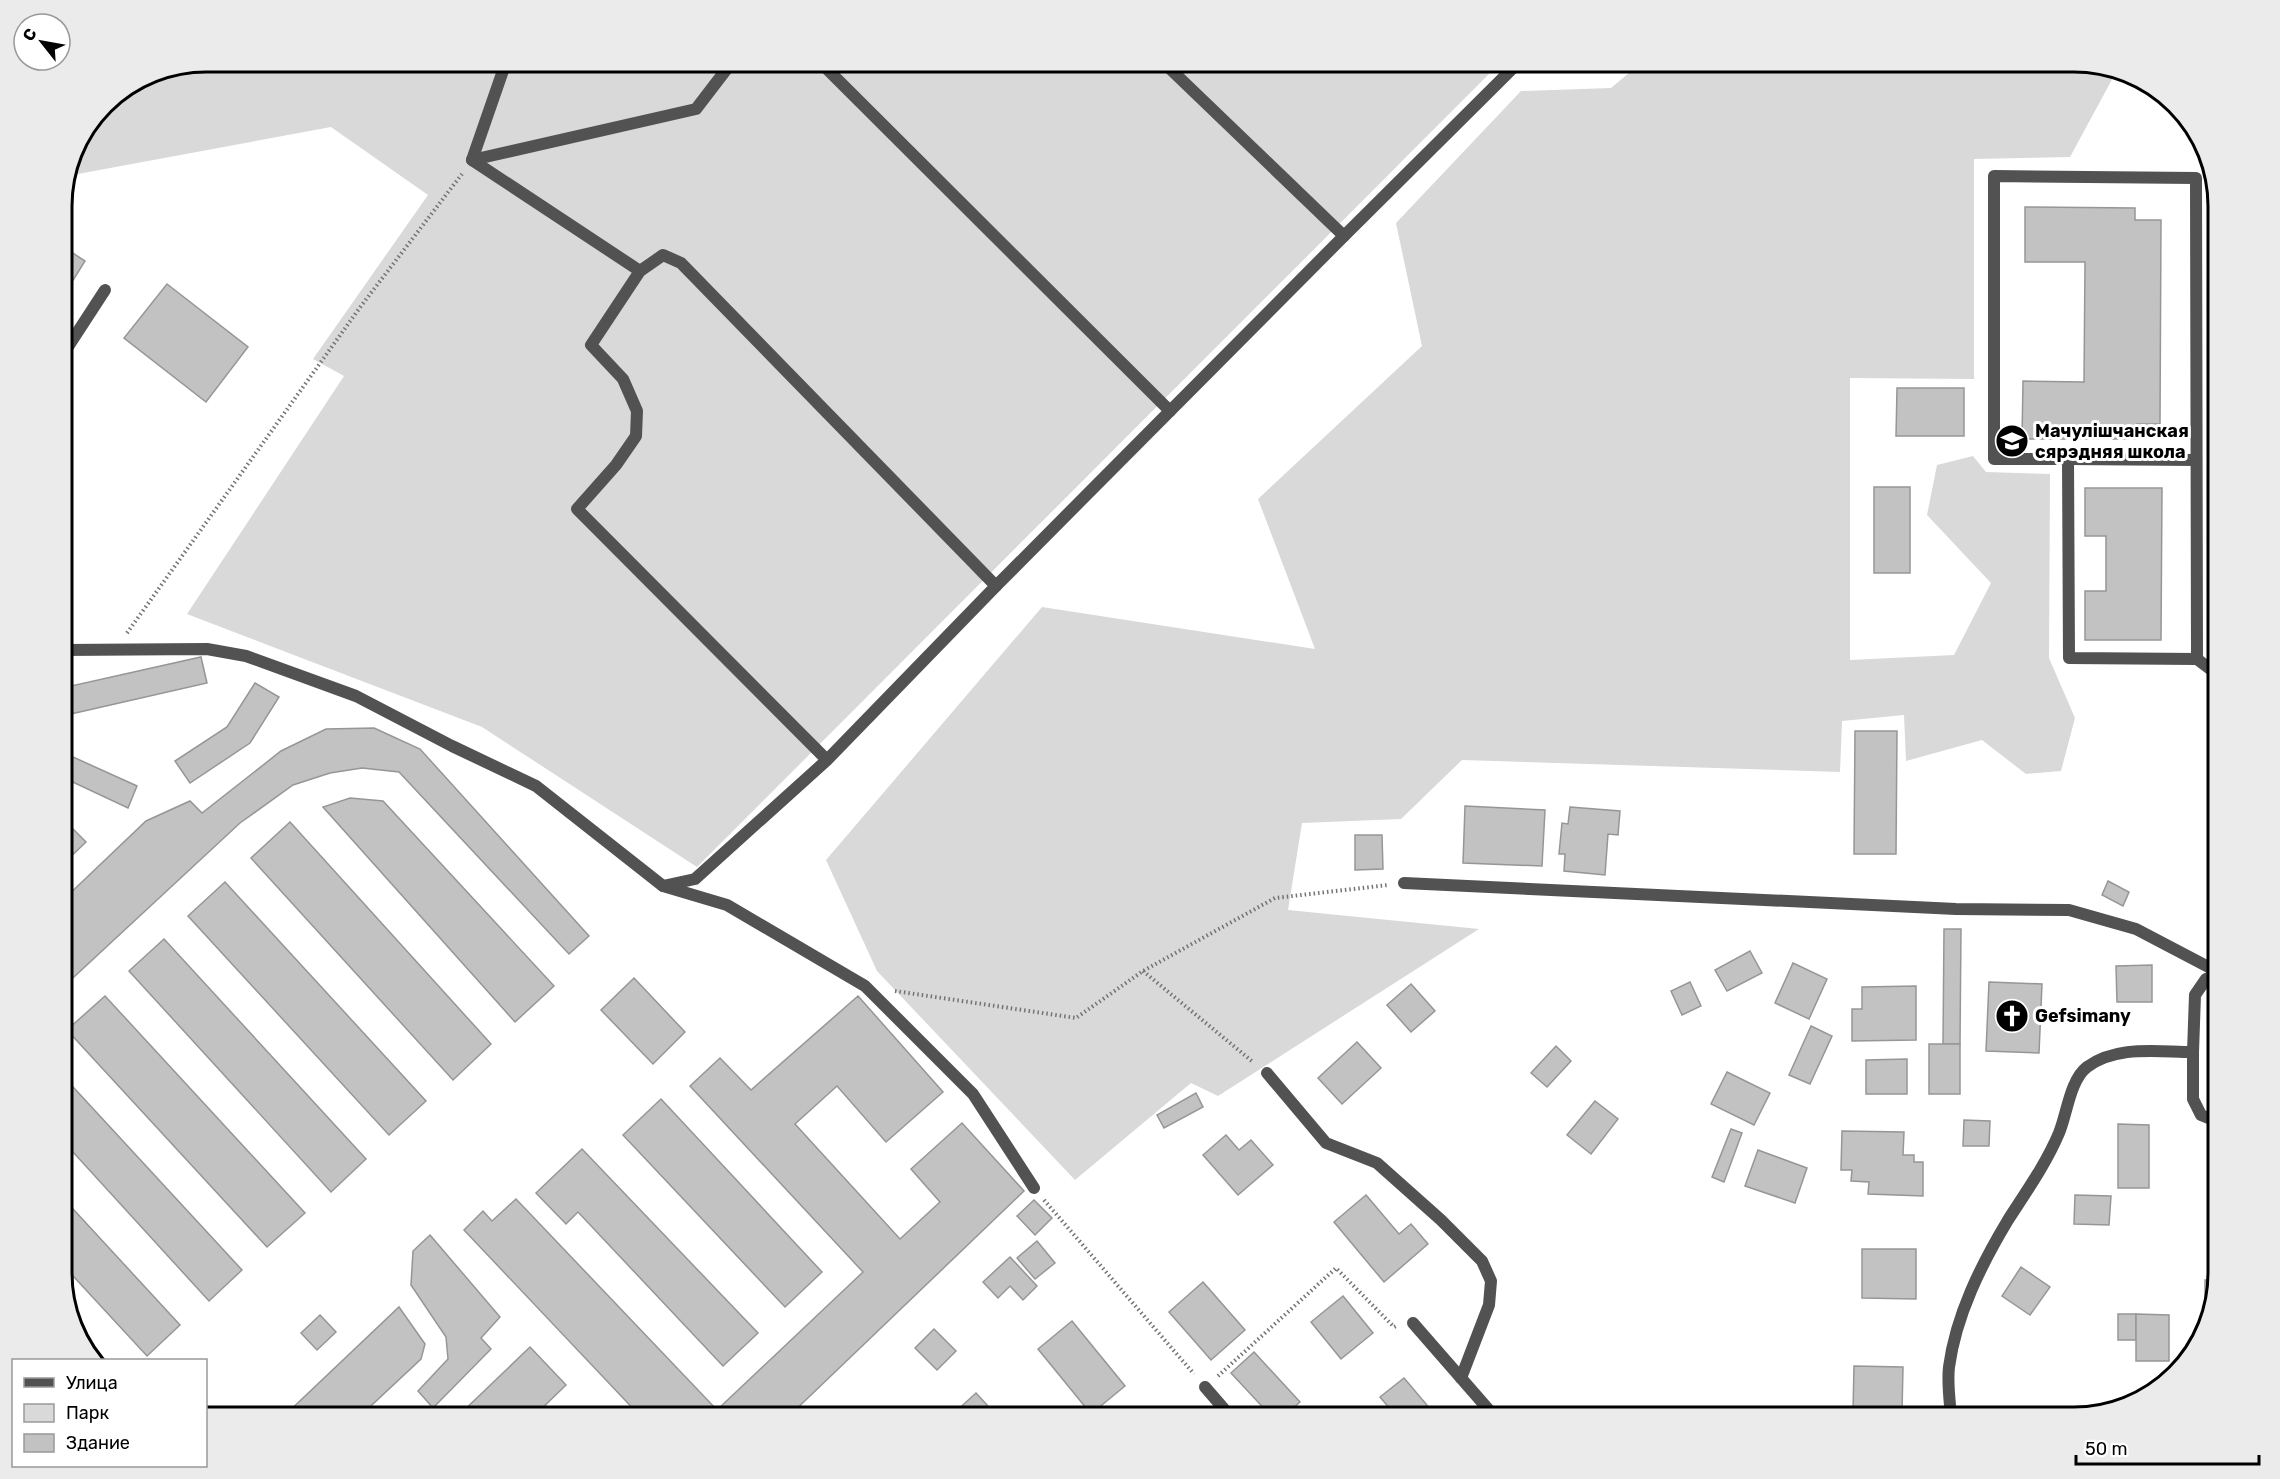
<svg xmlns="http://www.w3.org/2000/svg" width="2280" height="1479" viewBox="0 0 2280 1479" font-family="Rubik,sans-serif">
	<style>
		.green { fill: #d9d9d9 }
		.building { fill: #c2c2c2; stroke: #969696; stroke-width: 1.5 }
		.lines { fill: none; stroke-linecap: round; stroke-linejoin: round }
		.path { stroke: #747474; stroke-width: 4; stroke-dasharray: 1.5 3; stroke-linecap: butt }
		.lane { stroke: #525252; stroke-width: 12 }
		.street { stroke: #525252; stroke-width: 12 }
		.labels { text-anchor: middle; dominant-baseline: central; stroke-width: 6; stroke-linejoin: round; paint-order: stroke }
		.poi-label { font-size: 18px; font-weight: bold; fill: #000; stroke: #fff; text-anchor: start }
		.rim { fill: none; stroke: #000; stroke-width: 3 }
	</style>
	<rect width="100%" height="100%" fill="#fff"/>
	<!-- green -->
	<g class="green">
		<path d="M206,62H1501L697,867L482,727L187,614L344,376L313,359L428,195L331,127L67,176L73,150L104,103L151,72Z"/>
		<path d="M1642,62H2074L2115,74L2070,157L1974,159V379L1850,378V660L1954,655L1991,583L1927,515L1937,465L1973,456L1986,472L2050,474L2049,658L2075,718L2061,771L2026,774L1982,740L1906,761L1904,715L1842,721L1840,772L1462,760L1401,819L1302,823L1288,910L1479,929L1218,1096L1191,1083L1075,1180L877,971L826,860L1042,607L1315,649L1258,499L1422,346L1396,223L1521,91L1611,88Z"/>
	</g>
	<!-- building -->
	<g class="building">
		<path d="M2025,207L2135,208V220H2161L2160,424H2137V439H2022L2023,381L2084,382L2085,262H2025Z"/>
		<path d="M62,246L85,261L62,298Z"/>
		<path d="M167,284L248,347L206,402L124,338Z"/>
		<path d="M1897,388H1964V436H1896Z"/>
		<rect x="1874" y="487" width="36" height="86"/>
		<path d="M2085,488H2162L2161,640H2085V591H2106V536H2085Z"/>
		<path d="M201,657L207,683L62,716V688Z"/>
		<path d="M255,683L279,697L250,743L190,783L175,761L227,727Z"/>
		<path d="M374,728L420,749L589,936L569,954L399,772L362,768L330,773L293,785L240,823L62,988V901L146,821L190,801L202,813L281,751L326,729Z"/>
		<path d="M1855,731H1897L1896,854H1854Z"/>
		<path d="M62,752L137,786L128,808L62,777Z"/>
		<path d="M350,798L383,801L554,986L515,1022L323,807Z"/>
		<path d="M1465,806L1545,810L1542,866L1463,863Z"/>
		<path d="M1570,807L1620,811L1618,835L1608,834L1605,875L1564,871L1565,854H1559L1562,823L1568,824Z"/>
		<path d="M62,818L86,842L62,865Z"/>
		<path d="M290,822L491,1044L453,1080L251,858Z"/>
		<path d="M1355,835H1382L1383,869L1355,870Z"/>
		<path d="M2108,881L2129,892L2123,906L2102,895Z"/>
		<path d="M225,882L426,1101L389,1135L188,916Z"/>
		<rect x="2217" y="920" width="1" height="29"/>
		<path d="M1944,929H1961L1960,1044H1943Z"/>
		<path d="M164,939L366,1159L331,1192L129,971Z"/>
		<path d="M1750,951L1762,973L1727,991L1715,970Z"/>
		<path d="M1793,963L1827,979L1809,1019L1775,1003Z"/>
		<path d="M2152,965V1002H2117L2116,966Z"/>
		<path d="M634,978L685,1032L653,1064L601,1010Z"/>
		<path d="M1690,982L1701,1006L1682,1015L1671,991Z"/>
		<path d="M1989,982L2042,984L2039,1053L1986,1051Z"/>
		<path d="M1411,984L1435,1011L1411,1032L1387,1005Z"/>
		<path d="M1916,986V1040L1852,1041V1009H1862V987Z"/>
		<rect x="2210" y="993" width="8" height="114"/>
		<path d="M105,996L305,1213L267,1247L67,1030Z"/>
		<path d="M858,996L943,1092L886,1142L837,1086L795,1124L900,1239L940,1202L911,1169L962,1123L1024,1191L788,1417H641L464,1230L483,1211L492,1221L516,1199L717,1410L863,1272L690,1086L720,1058L751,1090Z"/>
		<path d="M1811,1026L1832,1036L1810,1084L1789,1075Z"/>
		<path d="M1357,1042L1381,1068L1342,1104L1318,1078Z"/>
		<rect x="1929" y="1044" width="31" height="50"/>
		<path d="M1556,1046L1571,1061L1547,1087L1531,1073Z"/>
		<path d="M1907,1059V1094H1866V1060Z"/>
		<path d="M1727,1072L1770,1093L1754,1125L1711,1104Z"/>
		<path d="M62,1075L242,1270L209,1301L62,1140Z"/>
		<path d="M1196,1093L1203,1107L1164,1128L1157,1115Z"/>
		<path d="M661,1099L822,1272L785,1307L623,1135Z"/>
		<path d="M1595,1101L1618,1119L1591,1154L1567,1135Z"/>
		<path d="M1964,1120L1990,1121L1989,1146H1963Z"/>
		<path d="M2118,1124L2149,1125V1188H2118Z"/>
		<path d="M1731,1129L1742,1133L1724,1182L1712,1177Z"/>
		<path d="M1842,1131L1904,1132L1903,1155H1914V1162H1923V1196L1868,1194L1869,1182L1851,1181L1852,1170H1841Z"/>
		<path d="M1226,1135L1239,1150L1251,1140L1273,1165L1238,1195L1203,1155Z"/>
		<path d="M582,1149L758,1333L723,1366L578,1212L566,1224L536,1193Z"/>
		<path d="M1758,1150L1807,1168L1795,1203L1745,1186Z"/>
		<path d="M1366,1195L1399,1234L1411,1224L1428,1244L1384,1282L1334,1222Z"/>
		<path d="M2075,1195L2111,1196L2109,1225L2074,1224Z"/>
		<path d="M62,1197L180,1325L147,1356L62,1264Z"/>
		<path d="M1034,1200L1052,1218L1035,1235L1017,1216Z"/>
		<path d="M430,1235L500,1317L481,1338L491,1349L433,1408L418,1391L448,1359L446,1337L411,1285L413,1251Z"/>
		<path d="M1037,1241L1055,1263L1035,1279L1017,1258Z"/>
		<path d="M1862,1249H1916V1299L1862,1298Z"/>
		<path d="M1010,1257L1037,1286L1023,1300L1010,1286L998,1298L983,1282Z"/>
		<path d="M2021,1267L2050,1287L2030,1315L2002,1296Z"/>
		<path d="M2205,1280H2217L2205,1317Z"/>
		<path d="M1203,1282L1245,1330L1211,1360L1169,1312Z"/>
		<path d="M1343,1296L1373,1333L1341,1359L1311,1322Z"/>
		<path d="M399,1307L425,1344L421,1359L359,1417H283Z"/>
		<rect x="2118" y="1314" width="18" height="26"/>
		<path d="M2136,1314L2169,1315V1361H2136Z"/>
		<path d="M320,1315L336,1332L317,1350L301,1333Z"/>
		<path d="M1072,1321L1125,1386L1091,1414L1038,1349Z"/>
		<path d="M934,1329L956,1351L937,1370L915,1348Z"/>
		<path d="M77,1333L103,1360H95L81,1345Z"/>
		<path d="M530,1347L566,1385L533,1417H457Z"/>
		<path d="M1254,1352L1300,1402L1283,1417H1272L1231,1373Z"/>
		<path d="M1854,1366L1903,1367L1902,1412L1853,1411Z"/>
		<path d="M1404,1378L1437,1417H1397L1380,1397Z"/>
		<path d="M976,1393L998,1417H956L953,1414Z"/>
		<path d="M597,1410L604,1417H589Z"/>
	</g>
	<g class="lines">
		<!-- path -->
		<g class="path">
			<path d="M127,633L361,306L462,174"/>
			<path d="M1143,971L1253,1062"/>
			<path d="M895,991L1076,1018L1143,971L1275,898L1388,885"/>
			<path d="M1044,1200L1194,1374"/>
			<path d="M1218,1376L1336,1268L1394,1327L1396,1326"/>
		</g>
		<!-- lane -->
		<g class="lane">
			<path d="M506,62L472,160L640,271"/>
			<path d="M820,62L1170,411L996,586"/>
			<path d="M1163,62L1344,236L1170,411"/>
			<path d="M472,160L696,109L732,62"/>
			<path d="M1344,236L1519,62"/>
			<path d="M62,356L105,290"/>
			<path d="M2068,459L2196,460"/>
			<path d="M62,650L207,649L246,656L356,696L452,746L536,786L663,886L727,905L865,986L973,1094L1034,1188"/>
			<path d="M2197,659L2196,178L1994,176V459H2068L2069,658L2197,659L2218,675"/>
			<path d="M1404,883L1956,909L2069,910L2136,929L2218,972"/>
			<path d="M663,886L695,879L827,760L577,509L616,465L636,436L637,411L623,379L591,345L640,271L663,255L681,263L996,586L827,760"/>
			<path d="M2218,975L2206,979L2195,995L2193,1052V1099L2201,1115L2218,1122"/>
			<path d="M1267,1073L1326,1143L1377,1163L1441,1220L1482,1261L1491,1281L1489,1305L1461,1378"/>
			<path d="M1413,1323L1495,1417"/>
			<path d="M1135,1417L1142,1414L1155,1417"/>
			<path d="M1951,1417C1950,1402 1947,1383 1949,1367C1956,1315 1981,1265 2008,1220C2026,1192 2046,1164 2059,1133C2067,1114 2070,1080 2087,1067C2117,1045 2157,1052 2193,1052"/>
		</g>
		<!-- street -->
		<path class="street" d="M1205,1387L1231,1417"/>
	</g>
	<!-- icons -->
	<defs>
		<symbol id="school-disc" viewBox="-11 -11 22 22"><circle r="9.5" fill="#000" stroke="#fff"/><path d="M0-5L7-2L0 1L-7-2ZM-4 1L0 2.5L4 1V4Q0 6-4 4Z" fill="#fff"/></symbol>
		<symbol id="church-disc" viewBox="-11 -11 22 22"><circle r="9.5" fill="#000" stroke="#fff"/><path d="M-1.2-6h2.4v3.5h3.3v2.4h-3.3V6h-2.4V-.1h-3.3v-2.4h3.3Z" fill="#fff"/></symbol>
	</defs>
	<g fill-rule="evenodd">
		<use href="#school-disc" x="1993" y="422" width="38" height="38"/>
		<use href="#church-disc" x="1993" y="997" width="38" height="38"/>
	</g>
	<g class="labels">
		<!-- poi labels -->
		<g class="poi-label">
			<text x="2035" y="431">Мачулішчанская<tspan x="2035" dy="21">сярэдняя школа</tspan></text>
			<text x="2035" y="1016">Gefsimany</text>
		</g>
	</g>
	<!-- crop -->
	<path d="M0 0H2280V1479H0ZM206 72H2074A134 134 0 0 1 2208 206V1273A134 134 0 0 1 2074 1407H206A134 134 0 0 1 72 1273V206A134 134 0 0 1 206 72Z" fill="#ebebeb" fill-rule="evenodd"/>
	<path class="rim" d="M206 72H2074A134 134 0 0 1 2208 206V1273A134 134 0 0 1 2074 1407H206A134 134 0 0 1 72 1273V206A134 134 0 0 1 206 72Z"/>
	<!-- legend -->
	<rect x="12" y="1359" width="195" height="108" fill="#ffffff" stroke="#999999" stroke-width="1.5"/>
	<rect x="24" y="1378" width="30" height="9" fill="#525252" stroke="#999999" stroke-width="1.5"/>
	<text x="66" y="1389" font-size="18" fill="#000000">Улица</text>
	<rect x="24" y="1404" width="30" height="18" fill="#d9d9d9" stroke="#999999" stroke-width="1.5"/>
	<text x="66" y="1419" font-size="18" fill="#000000">Парк</text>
	<rect x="24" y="1434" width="30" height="18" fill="#c2c2c2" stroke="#999999" stroke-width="1.5"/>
	<text x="66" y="1449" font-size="18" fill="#000000">Здание</text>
	<!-- north arrow -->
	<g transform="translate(42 42) rotate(301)"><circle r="28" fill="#ffffff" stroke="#999999" stroke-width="1.5"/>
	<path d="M0-4.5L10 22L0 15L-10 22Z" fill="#000000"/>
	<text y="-9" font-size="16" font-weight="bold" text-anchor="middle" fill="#000000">С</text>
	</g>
	<!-- scale -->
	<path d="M2076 1455v9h183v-9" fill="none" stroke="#000000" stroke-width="3"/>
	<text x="2085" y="1455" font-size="18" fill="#000000" stroke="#ffffff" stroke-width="4.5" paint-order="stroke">50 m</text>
</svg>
